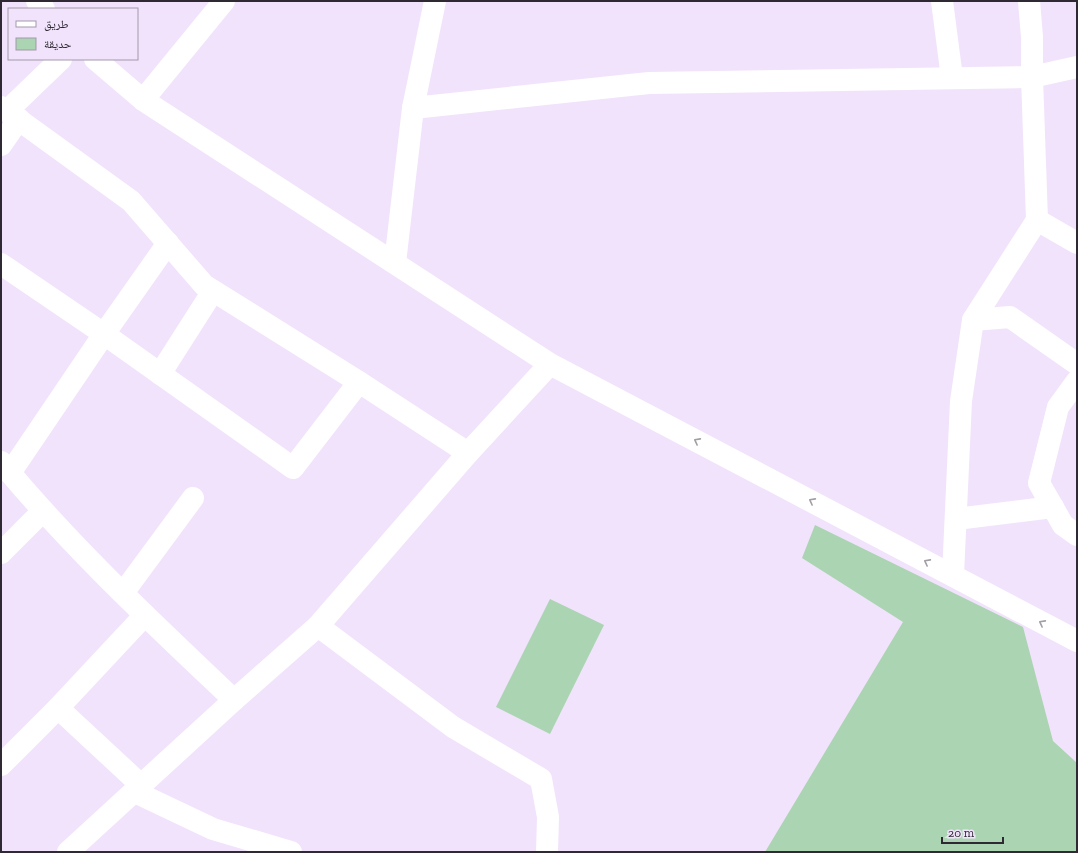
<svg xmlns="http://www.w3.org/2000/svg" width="1078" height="853" viewBox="0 0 1078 853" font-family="'Zilla Slab','Noto Naskh Arabic',serif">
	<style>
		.green { fill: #aad4b2 }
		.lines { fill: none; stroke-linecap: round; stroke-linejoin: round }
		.street { stroke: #fff; stroke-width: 22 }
		.secondary { stroke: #fff; stroke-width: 22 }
		.oneway { stroke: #a19fa3 }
	</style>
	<rect width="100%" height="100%" fill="#f1e3fb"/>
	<!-- green -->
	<g class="green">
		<path d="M815,525L1023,627L1053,741L1077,763V852H765L903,622L802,558Z"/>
		<path d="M550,599L604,625L550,734L496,707Z"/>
	</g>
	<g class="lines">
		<!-- street -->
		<g class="street">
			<path d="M942,1L952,78"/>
			<path d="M143,100L224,1"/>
			<path d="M1,107L131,201L204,285L359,382L468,453"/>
			<path d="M413,108L649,83L1032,77L1077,67"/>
			<path d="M7,111L61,59"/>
			<path d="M1,145L19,119"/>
			<path d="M1037,220L1077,243"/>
			<path d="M395,263L413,108L435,1"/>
			<path d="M1,264L104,334L293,468L359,382"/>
			<path d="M973,320L1010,317L1077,364"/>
			<path d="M160,374L213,291"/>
			<path d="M1077,381L1058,407L1039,483L1063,525L1077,535"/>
			<path d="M1,462C72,548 154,624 234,700"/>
			<path d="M10,473L104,334L168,243"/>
			<path d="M956,519L1053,507"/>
			<path d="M1,553L43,511"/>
			<path d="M953,575L961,401L973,320L1037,220L1032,77V37L1029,1"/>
			<path d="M123,593L193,498"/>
			<path d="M318,626L453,727L541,779L548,817L547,852"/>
			<path d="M58,708L141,785"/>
			<path d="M1,765L58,708L145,615"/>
			<path d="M135,792L213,829L291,852"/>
		</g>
		<!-- secondary -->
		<g class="secondary">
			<path d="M37,1L44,9"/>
			<path d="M95,59L143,100L550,364L1077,641"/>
			<path d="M68,852L234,700L318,626L468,453L550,364"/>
		</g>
	</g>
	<!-- one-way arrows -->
	<defs><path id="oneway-chevron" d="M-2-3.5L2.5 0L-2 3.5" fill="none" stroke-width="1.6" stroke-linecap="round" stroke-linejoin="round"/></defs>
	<g class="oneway">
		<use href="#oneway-chevron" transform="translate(697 441) rotate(-152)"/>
		<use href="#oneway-chevron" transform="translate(812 501) rotate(-152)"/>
		<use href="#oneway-chevron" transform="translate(927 562) rotate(-152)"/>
		<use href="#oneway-chevron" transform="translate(1042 623) rotate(-152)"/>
	</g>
	<!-- border -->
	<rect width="1078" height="853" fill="none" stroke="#2e2932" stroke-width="4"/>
	<!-- legend -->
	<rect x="8" y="8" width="130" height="52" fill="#f1e3fb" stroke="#a399ab"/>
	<rect x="16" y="21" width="20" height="6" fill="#ffffff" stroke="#a399ab"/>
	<text x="44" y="28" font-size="12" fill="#2e2932">طريق</text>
	<rect x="16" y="38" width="20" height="12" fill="#aad4b2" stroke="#a399ab"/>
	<text x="44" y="48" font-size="12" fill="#2e2932">حديقة</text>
	<!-- scale -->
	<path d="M942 837v6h61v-6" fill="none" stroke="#2e2932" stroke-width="2"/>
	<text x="948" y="837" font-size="12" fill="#2e2932" stroke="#f1e3fb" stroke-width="3" paint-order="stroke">20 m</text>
</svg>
